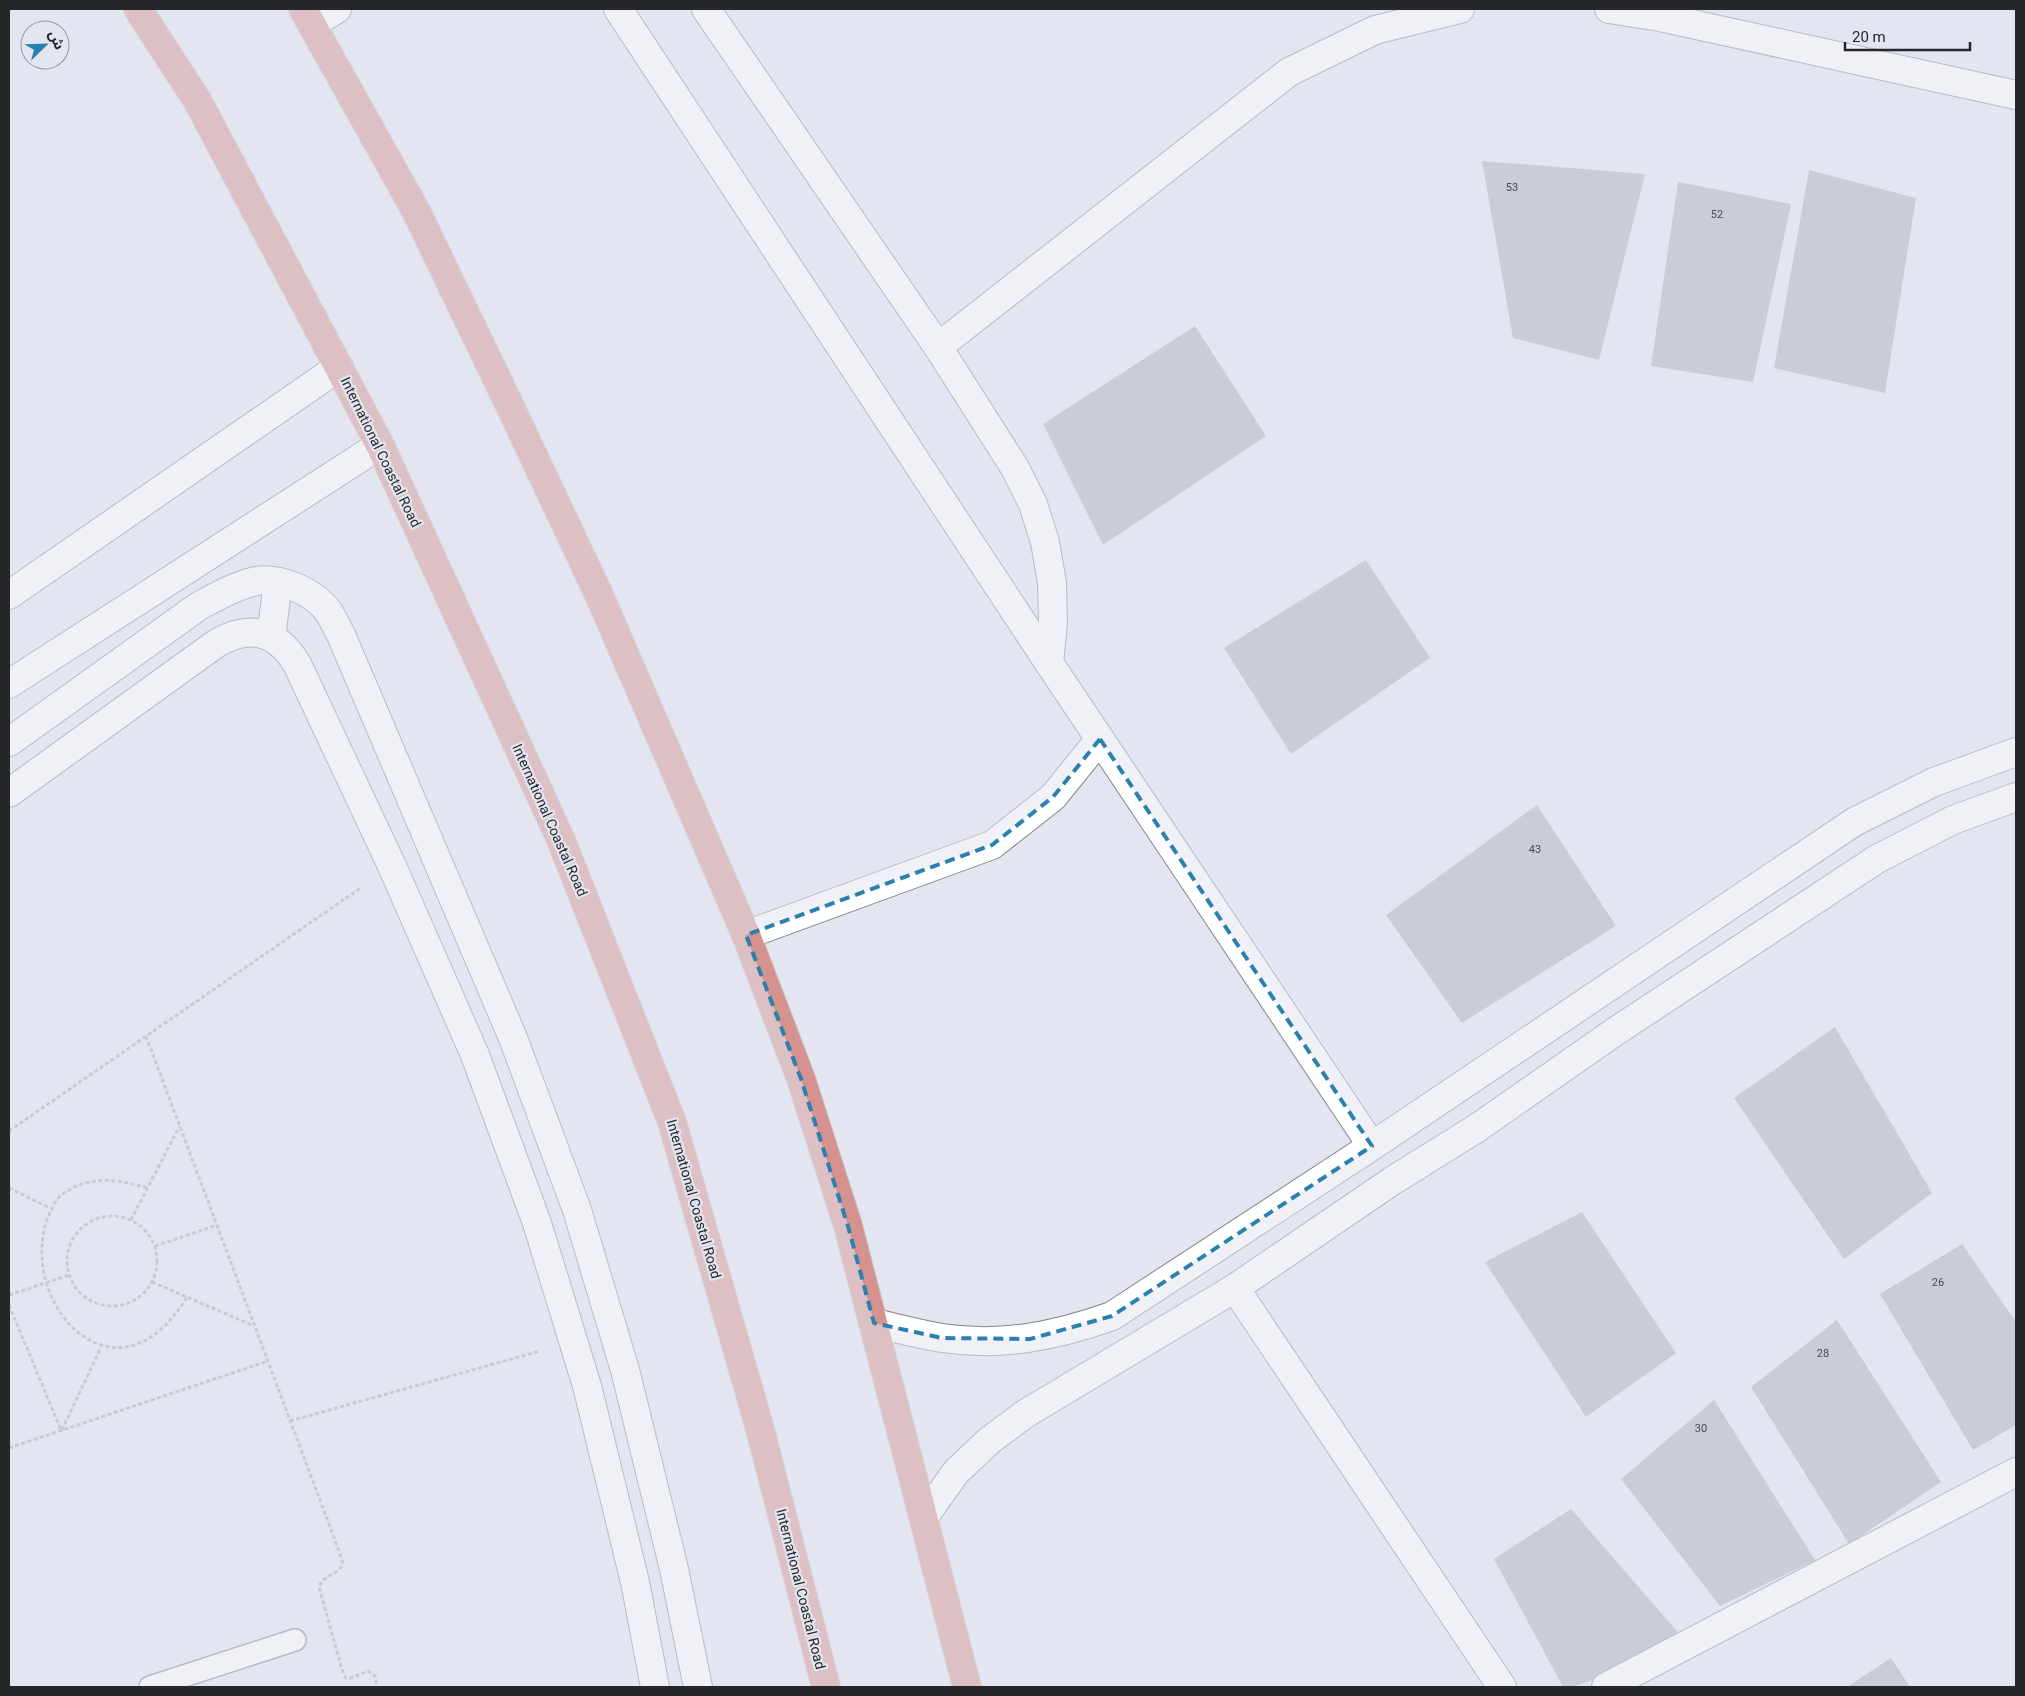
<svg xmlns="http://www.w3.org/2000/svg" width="2025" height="1696" viewBox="0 0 2025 1696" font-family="Roboto,'Noto Sans Arabic',sans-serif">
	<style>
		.building { fill: #abaeb7 }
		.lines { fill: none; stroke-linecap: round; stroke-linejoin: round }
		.service-casing { stroke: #84868f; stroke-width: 24 }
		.minor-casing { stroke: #84868f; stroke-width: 30 }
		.trunk-casing { stroke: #c2c3c4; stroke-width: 30 }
		.path { stroke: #a7a9b2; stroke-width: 3; stroke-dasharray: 4 2.5; stroke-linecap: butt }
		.service { stroke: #fff; stroke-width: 21 }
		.minor { stroke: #fff; stroke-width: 28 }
		.trunk { stroke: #d6928e; stroke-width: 28 }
		.marked { fill: none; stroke: #2c80b0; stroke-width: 4; stroke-dasharray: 10 6; stroke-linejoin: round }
		.labels { text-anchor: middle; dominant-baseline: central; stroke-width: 4.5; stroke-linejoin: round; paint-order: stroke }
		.number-label { font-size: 11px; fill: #47494e }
		.street-label { font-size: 14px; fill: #26272b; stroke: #e3e5f0 }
	</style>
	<rect width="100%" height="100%" fill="#e3e5f0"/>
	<!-- building -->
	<g class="building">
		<path d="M1482,161L1645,174L1599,360L1513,338Z"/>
		<path d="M1809,170L1916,198L1885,393L1774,368Z"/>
		<path d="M1678,182L1791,204L1753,382L1651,366Z"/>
		<path d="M1195,326L1266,436L1103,545L1043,424Z"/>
		<path d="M1366,560L1430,658L1291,754L1224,648Z"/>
		<path d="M1537,805L1616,926L1462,1023L1386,915Z"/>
		<path d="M1835,1027L1932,1193L1844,1259L1734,1098Z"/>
		<path d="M1582,1212L1676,1353L1586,1417L1485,1262Z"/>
		<path d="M1962,1244L2016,1322V1425L1973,1450L1880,1294Z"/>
		<path d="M1837,1320L1941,1482L1849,1544L1751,1387Z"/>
		<path d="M1714,1400L1815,1560L1720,1606L1621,1479Z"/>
		<path d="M1571,1509L1688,1644L1573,1687H1563L1494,1559Z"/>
		<path d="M1891,1658L1910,1687H1847Z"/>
	</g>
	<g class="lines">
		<defs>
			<path id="service" d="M150,1687L295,1640"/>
			<g id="minor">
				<path d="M618,9L1049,663L1372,1146"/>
				<path d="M706,9L938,347L1015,468L1033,504L1045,542L1052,583L1053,623L1049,663"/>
				<path d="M1609,9L1660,17L2016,95"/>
				<path d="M313,24L337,9"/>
				<path d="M938,347L1289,72L1375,30L1460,9"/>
				<path d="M9,595L339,367"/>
				<path d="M271,637L278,582"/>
				<path d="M9,684L380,445"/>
				<path d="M9,742L199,606C216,597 233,587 252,582C276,575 313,591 328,611C333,619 337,627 341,635L513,1038L577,1210L625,1370L674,1569L698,1687"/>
				<path d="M9,793L217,643C251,624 277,631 297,664L392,866L475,1055L537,1223L587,1386L635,1582L655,1687"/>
				<path d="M746,935L992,845L1053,797L1100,739"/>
				<path d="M1235,1288L1502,1687"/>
				<path d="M874,1323C896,1328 919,1334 942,1338C1001,1347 1056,1336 1112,1316L1372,1146L1854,822L1934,782L2016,752"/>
				<path d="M924,1517L956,1472L990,1440L1025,1414L1235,1288L1392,1181L1477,1128L1616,1031L1877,859L1953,820L2016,797"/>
				<path d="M1606,1687L2016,1472"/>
			</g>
			<g id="trunk">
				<path d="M138,9L197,100L380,445L561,840L672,1122L760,1429L826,1687"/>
				<path d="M303,9L416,211L509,404L600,597L746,935L801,1079L848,1226L967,1687"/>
			</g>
		</defs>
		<!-- service casing -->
		<use href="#service" class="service-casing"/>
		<!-- minor casing -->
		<use href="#minor" class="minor-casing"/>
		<!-- trunk casing -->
		<use href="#trunk" class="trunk-casing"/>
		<!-- path -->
		<g class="path">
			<path d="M146,1036L342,1559C345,1575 323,1573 319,1587L343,1673L346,1678H351L368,1671L375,1676L377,1687"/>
			<path d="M9,1131L362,887"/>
			<path d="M9,1188L48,1207"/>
			<path d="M147,1188C116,1178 84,1175 58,1198C0,1284 111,1423 187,1297"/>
			<circle cx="112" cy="1261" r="45"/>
			<path d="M131,1220L179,1127"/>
			<path d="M155,1246L217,1225"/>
			<path d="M152,1282L254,1326"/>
			<path d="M9,1295L69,1275"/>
			<path d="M9,1305L61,1430"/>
			<path d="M290,1421L540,1351"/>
			<path d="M62,1430L101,1347"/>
			<path d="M9,1448L268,1361"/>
		</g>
		<!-- service -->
		<use href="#service" class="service"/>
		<!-- minor -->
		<use href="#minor" class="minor"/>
		<!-- trunk -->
		<use href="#trunk" class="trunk"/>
	</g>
	<!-- marked area -->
	<path d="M0 0H2025V1696H0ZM1100,739L1372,1146L1112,1316L1030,1339L942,1338L874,1323L848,1226L801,1079L746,935L992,845L1053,797Z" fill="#e3e5f0" fill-opacity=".55" fill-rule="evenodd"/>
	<path class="marked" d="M1100,739L1372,1146L1112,1316L1030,1339L942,1338L874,1323L848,1226L801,1079L746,935L992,845L1053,797Z"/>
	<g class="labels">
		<!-- number labels -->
		<g class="number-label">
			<text x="1512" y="187">53</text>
			<text x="1717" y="214">52</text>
			<text x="1535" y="849">43</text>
			<text x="1938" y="1282">26</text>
			<text x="1823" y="1353">28</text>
			<text x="1701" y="1428">30</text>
		</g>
		<!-- street labels -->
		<g class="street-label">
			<text transform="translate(381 452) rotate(64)">International Coastal Road</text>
			<text transform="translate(550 820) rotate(66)">International Coastal Road</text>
			<text transform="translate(694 1199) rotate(74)">International Coastal Road</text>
			<text transform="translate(801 1589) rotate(76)">International Coastal Road</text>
		</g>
	</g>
	<!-- border -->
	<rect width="2025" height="1696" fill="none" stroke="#26272b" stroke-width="20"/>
	<!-- north arrow -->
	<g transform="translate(45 45) rotate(67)"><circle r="24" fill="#e3e5f0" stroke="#9799a1"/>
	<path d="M0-4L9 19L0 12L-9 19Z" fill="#2c80b0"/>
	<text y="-8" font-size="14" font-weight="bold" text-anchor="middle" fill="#26272b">ش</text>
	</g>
	<!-- scale -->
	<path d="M1845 42v8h125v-8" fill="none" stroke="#26272b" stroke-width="2.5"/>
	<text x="1852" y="42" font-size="15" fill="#26272b" stroke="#e3e5f0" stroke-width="4" paint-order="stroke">20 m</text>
</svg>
